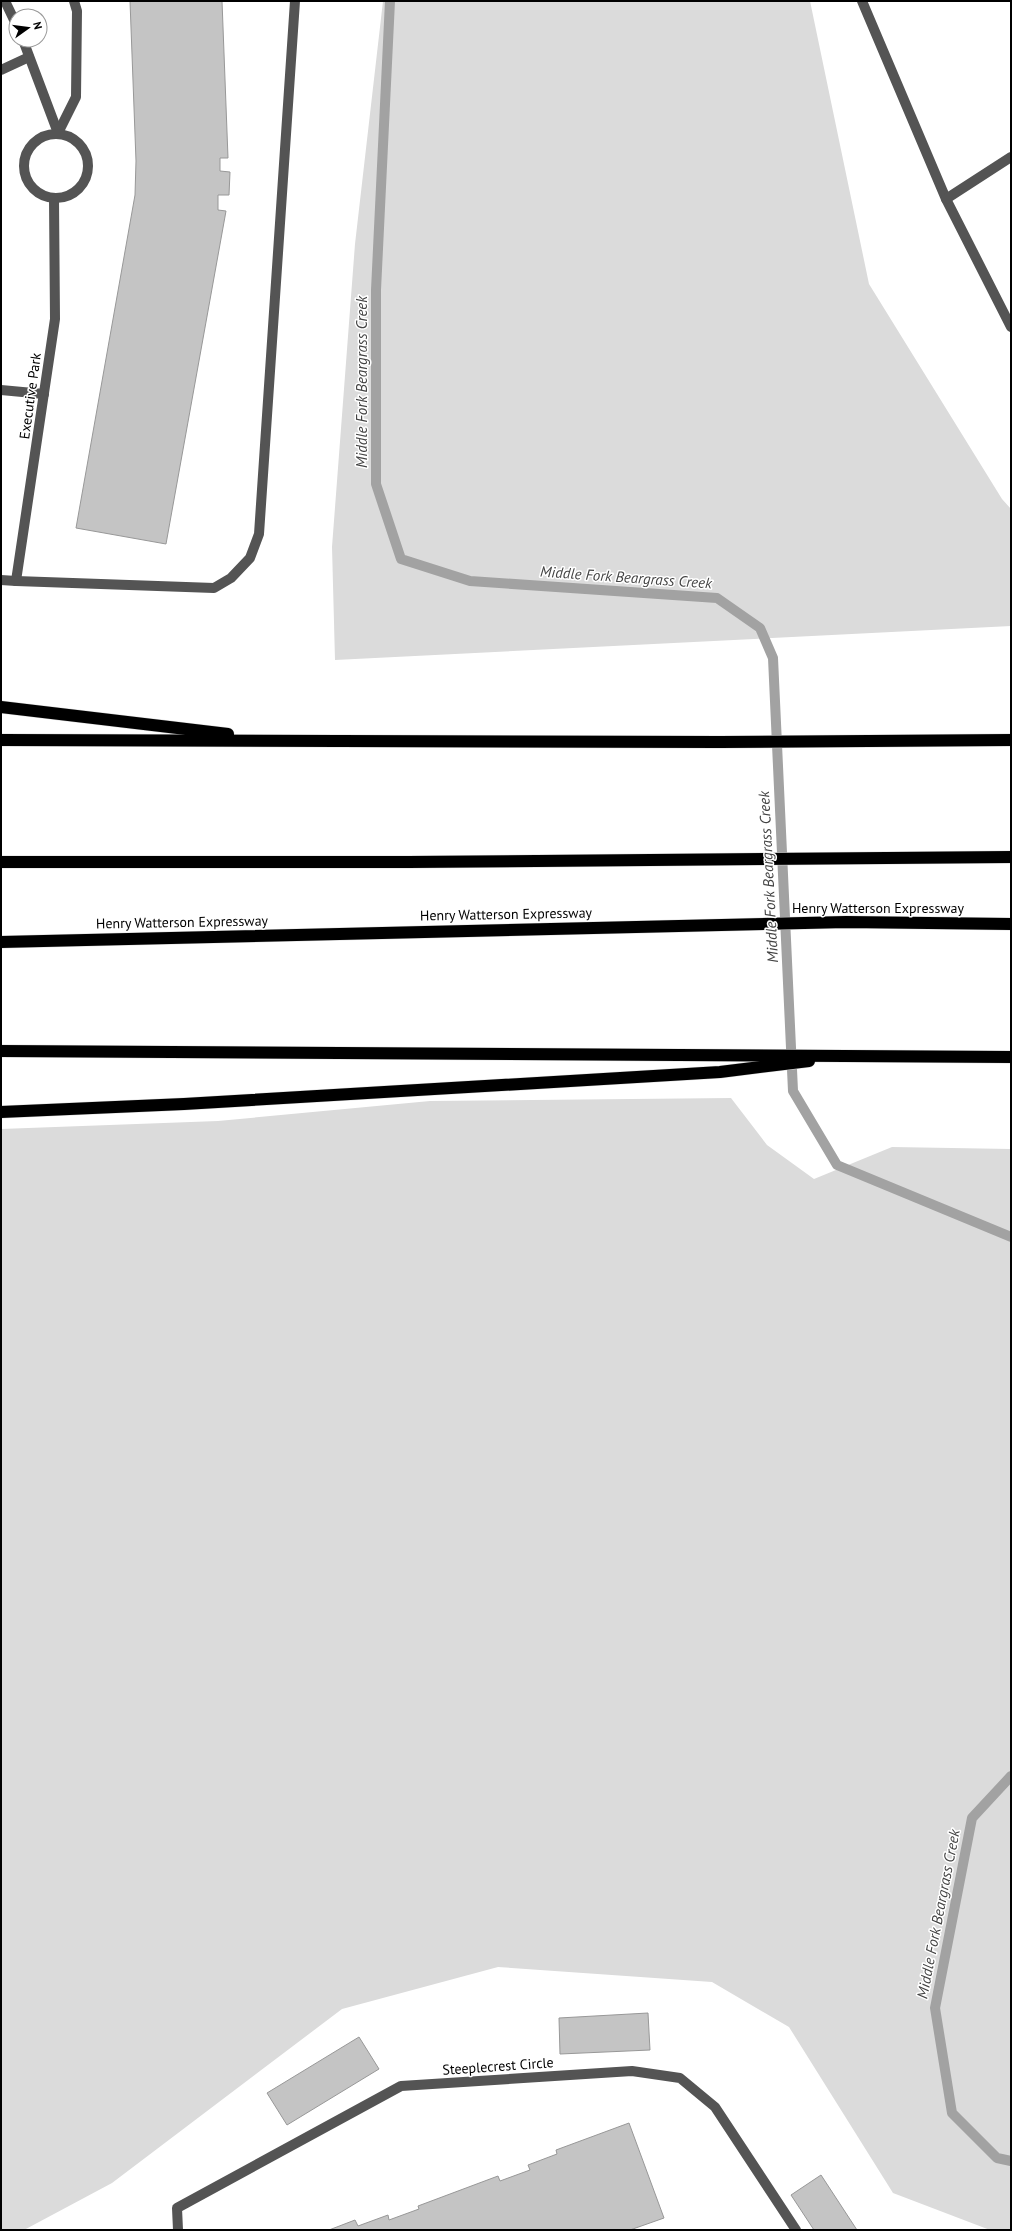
<svg xmlns="http://www.w3.org/2000/svg" width="1012" height="2231" viewBox="0 0 1012 2231" font-family="'PT Sans',sans-serif">
	<style>
		.green { fill: #dbdbdb }
		.lines { fill: none; stroke-linecap: round; stroke-linejoin: round }
		.stream { stroke: #a2a2a2; stroke-width: 10 }
		.building { fill: #c4c4c4; stroke: #989898 }
		.highway-casing { stroke: #dbdbdb; stroke-width: 13 }
		.minor { stroke: #545454; stroke-width: 10 }
		.highway { stroke: #000; stroke-width: 12 }
		.labels { text-anchor: middle; dominant-baseline: central; stroke-width: 3; stroke-linejoin: round; paint-order: stroke }
		.street-label { font-size: 14px; fill: #000; stroke: #fff }
		.water-label { font-size: 15px; font-style: italic; fill: #434343; stroke: #fff }
	</style>
	<rect width="100%" height="100%" fill="#fff"/>
	<!-- green -->
	<g class="green">
		<path d="M383,1H810L869,284L1002,499L1011,509V626L335,660L332,547L355,244Z"/>
		<path d="M731,1098L767,1145L814,1179L892,1147L1011,1149V2230H990L893,2193L789,2027L712,1982L498,1967L342,2009L112,2183L24,2230H1V1129L218,1121L430,1101Z"/>
	</g>
	<g class="lines">
		<!-- stream -->
		<g class="stream">
			<path d="M390,1L376,290V484L401,559L470,581L717,598L760,628L773,658L793,1091L837,1165L1011,1237"/>
			<path d="M1011,1776L972,1818L935,2008L952,2113L997,2158L1011,2161"/>
		</g>
	</g>
	<!-- building -->
	<g class="building">
		<path d="M130,1H222L228,158H220V171L230,172L229,195H218V210L226,211L166,544L76,528L135,195L136,161Z"/>
		<path d="M648,2013L650,2050L560,2054L559,2018Z"/>
		<path d="M359,2037L379,2069L287,2125L267,2093Z"/>
		<path d="M629,2123L664,2218L630,2230H329L355,2220L358,2226L388,2215L389,2220L419,2209L418,2206L498,2176L500,2181L530,2170L528,2165L557,2154L556,2150Z"/>
		<path d="M821,2175L857,2230H814L791,2195Z"/>
	</g>
	<g class="lines">
		<defs>
			<g id="highway">
				<path d="M1,707L228,734"/>
				<path d="M1,740L720,742L1011,740"/>
				<path d="M1,862H408L1011,857"/>
				<path d="M1,942L846,922L1011,924"/>
				<path d="M1,1051L1011,1057"/>
				<path d="M1,1112L184,1104L720,1072L809,1061"/>
			</g>
		</defs>
		<!-- highway casing -->
		<use href="#highway" class="highway-casing"/>
		<!-- minor -->
		<g class="minor">
			<path d="M5,1L16,24"/>
			<path d="M862,1L946,199L1011,327"/>
			<path d="M23,40L58,133"/>
			<path d="M1,70L29,57"/>
			<path d="M58,133L76,97L77,11L74,1"/>
			<circle cx="56" cy="166" r="32"/>
			<path d="M946,199L1011,157"/>
			<path d="M1,390L44,394"/>
			<path d="M1,580L16,581L55,319L54,199"/>
			<path d="M16,581L214,588L231,578L250,558L259,534L295,1"/>
			<path d="M178,2230L177,2208L401,2086L632,2071L680,2078L715,2107L796,2230"/>
		</g>
		<!-- highway -->
		<use href="#highway" class="highway"/>
	</g>
	<g class="labels">
		<!-- street labels -->
		<g class="street-label">
			<text transform="translate(30 396) rotate(-82)">Executive Park</text>
			<text x="878" y="908">Henry Watterson Expressway</text>
			<text transform="translate(506 914) rotate(-1)">Henry Watterson Expressway</text>
			<text transform="translate(182 922) rotate(-1)">Henry Watterson Expressway</text>
			<text transform="translate(498 2066) rotate(-4)">Steeplecrest Circle</text>
		</g>
		<!-- water labels -->
		<g class="water-label">
			<text transform="translate(361 382) rotate(-90)">Middle Fork Beargrass Creek</text>
			<text transform="translate(626 577) rotate(4)">Middle Fork Beargrass Creek</text>
			<text transform="translate(768 877) rotate(-93)">Middle Fork Beargrass Creek</text>
			<text transform="translate(938 1914) rotate(-79)">Middle Fork Beargrass Creek</text>
		</g>
	</g>
	<!-- border -->
	<rect width="1012" height="2231" fill="none" stroke="#000000" stroke-width="4"/>
	<!-- north arrow -->
	<g transform="translate(28 28) rotate(76)"><circle r="19" fill="#ffffff" stroke="#999999"/>
	<path d="M0-3L7 15L0 10L-7 15Z" fill="#000000"/>
	<text y="-6" font-size="11" font-weight="bold" text-anchor="middle" fill="#000000">N</text>
	</g>
</svg>
